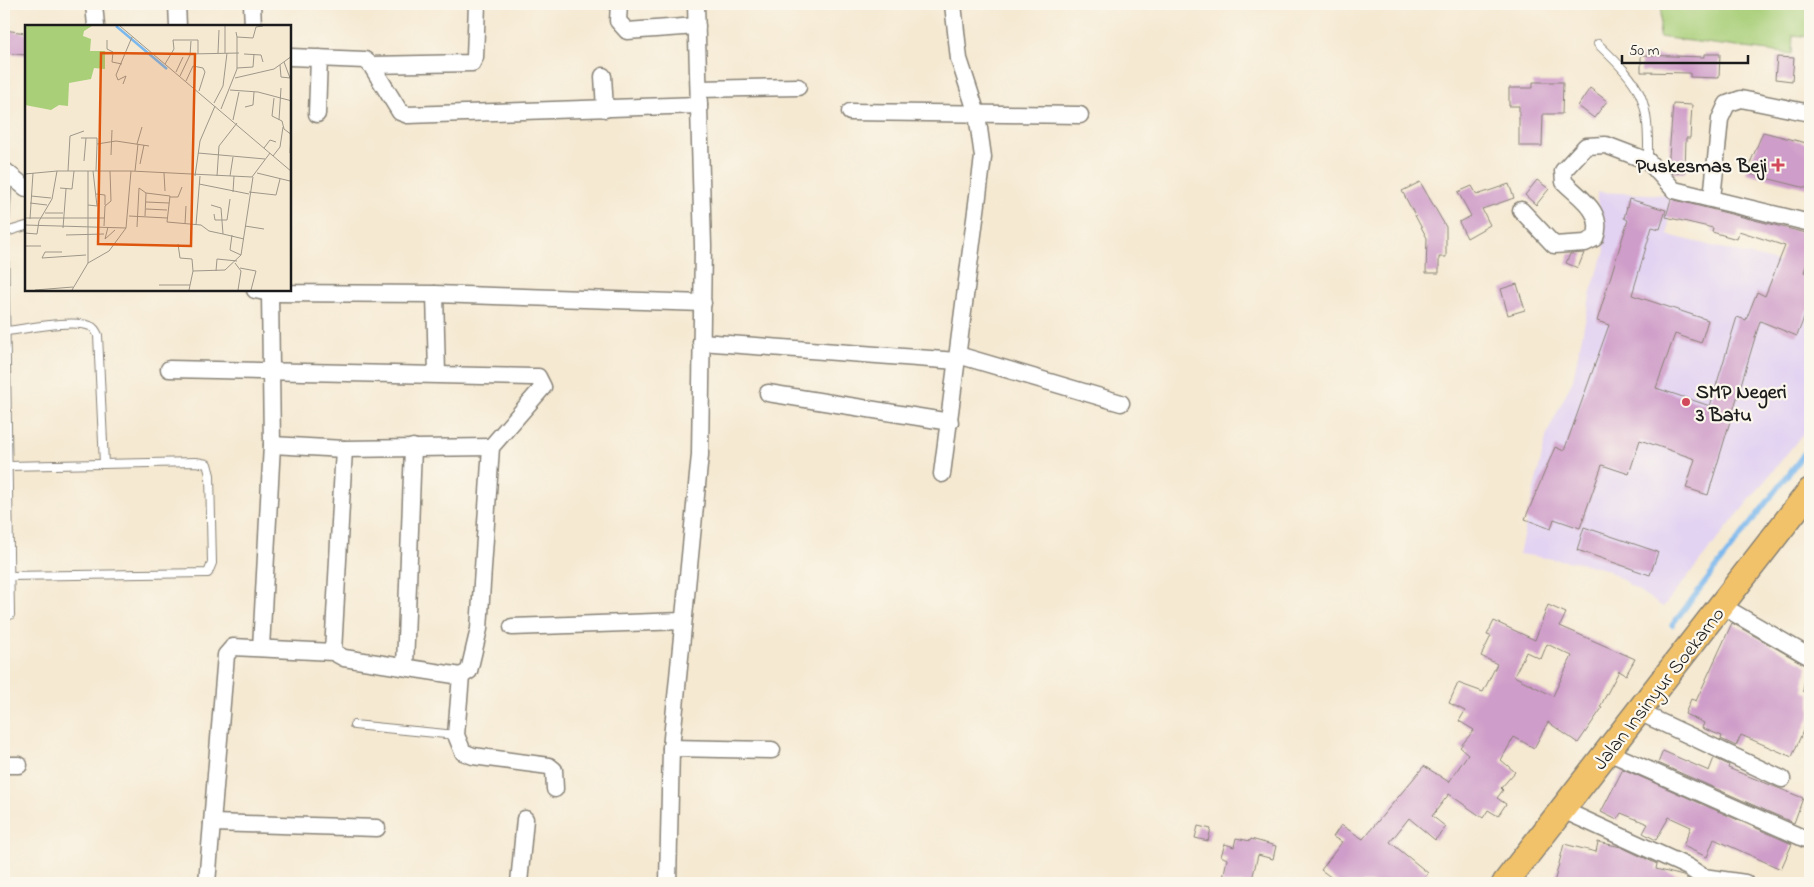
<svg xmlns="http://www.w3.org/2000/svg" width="1814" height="887" font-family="'Indie Flower',sans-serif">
  <rect width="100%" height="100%" fill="#fbf7ec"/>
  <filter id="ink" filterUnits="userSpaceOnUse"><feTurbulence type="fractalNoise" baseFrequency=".02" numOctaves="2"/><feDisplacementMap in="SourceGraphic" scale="10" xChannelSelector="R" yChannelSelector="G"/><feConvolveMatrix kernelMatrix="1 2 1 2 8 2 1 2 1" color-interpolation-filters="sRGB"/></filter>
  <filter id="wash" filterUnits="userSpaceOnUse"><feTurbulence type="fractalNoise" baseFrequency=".0096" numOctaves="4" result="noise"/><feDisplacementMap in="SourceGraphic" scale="20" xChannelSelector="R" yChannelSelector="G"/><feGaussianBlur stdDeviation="1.12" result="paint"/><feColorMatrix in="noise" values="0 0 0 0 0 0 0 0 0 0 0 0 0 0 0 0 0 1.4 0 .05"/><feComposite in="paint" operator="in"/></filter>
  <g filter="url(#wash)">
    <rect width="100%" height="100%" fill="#f5e9d2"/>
    <polygon fill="#e3d3f2" points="1597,192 1670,195 1668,235 1810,270 1810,425 1663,607 1606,569 1581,563 1519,554 1547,434 1573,379 1592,288 1605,251"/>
    <polygon fill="#a9cf79" stroke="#62764a" points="1662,4 1810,4 1810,37 1793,35 1792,54 1659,37"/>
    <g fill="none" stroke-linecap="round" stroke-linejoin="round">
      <polyline stroke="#7bb8ed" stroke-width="5" points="1672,625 1810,446"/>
    </g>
    <g id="blocks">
      <g fill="#cf9dc9" fill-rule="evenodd">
        <polygon points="4,30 26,33 26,55 4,53"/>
        <polygon points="1704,54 1720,54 1719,78 1690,77 1690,73 1641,72 1641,55 1704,57"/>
        <polygon points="1777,57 1794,58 1792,81 1775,79"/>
        <polygon points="1533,82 1563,82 1562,114 1543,114 1542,146 1519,146 1519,106 1509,106 1509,88 1533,88"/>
        <polygon points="1590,88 1607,101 1594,118 1578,106"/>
        <polygon points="1673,104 1692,105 1690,138 1686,138 1685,173 1672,173 1668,169"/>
        <polygon points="1763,132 1810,144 1810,189 1746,173"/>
        <polygon points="1537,180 1549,189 1536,205 1525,195"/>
        <polygon points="1420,182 1446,227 1446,257 1439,257 1439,273 1426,273 1427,238 1402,191"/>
        <polygon points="1509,184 1514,198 1482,209 1490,225 1467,238 1459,222 1471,216 1458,192 1472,186 1477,195"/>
        <polygon points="1629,199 1666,210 1660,229 1652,227 1632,295 1708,320 1701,343 1675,334 1656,388 1710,406 1737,317 1746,320 1757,292 1765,296 1785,246 1739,231 1737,239 1712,232 1713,228 1666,217 1671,199 1810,234 1810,253 1804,272 1810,274 1810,312 1807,310 1797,336 1760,321 1708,495 1686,488 1695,459 1640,440 1629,474 1602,465 1580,528 1554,519 1551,529 1525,519 1555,447 1564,451 1609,325 1597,321 1628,220 1624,218"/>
        <polygon points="1584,253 1578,268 1566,263 1570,254"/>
        <polygon points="1517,284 1525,310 1508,315 1501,289"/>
        <polygon points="1584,527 1658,552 1650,575 1577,550"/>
        <path d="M1548,605l18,8 -6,13 75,33 -9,16 -7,-4 -19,36 2,1 -24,35 -30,-21 -14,26 -20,-11 -13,23 14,12 -14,16 2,2 -6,8 9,6 -8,12 -10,-6 -5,8 -34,-24 -17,22 14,11 -11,13 -26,-22 -19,24 38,31 -8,10h-81l-18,-13 21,-28 -9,-5 8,-12 22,14 61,-73 25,16 19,-28 -8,-7 14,-17 -15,-9 6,-10 -16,-8 9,-20 25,9 14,-28 -16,-8 10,-20 -4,-1 7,-14 41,19zM1547,644l25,12 -19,40 -39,-20 12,-24 15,7z"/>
        <polygon points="1732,623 1807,666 1803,691 1810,694 1810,714 1792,757 1741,735 1736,746 1721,739 1722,736 1702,728 1704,723 1685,714 1691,699 1696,701"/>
        <polygon points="1663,751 1709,771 1714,758 1729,765 1728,768 1803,798 1794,823 1658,763"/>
        <polygon points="1623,769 1792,844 1781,869 1714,839 1707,857 1683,846 1691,827 1669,817 1656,840 1643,833 1648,824 1621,813 1617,820 1601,812"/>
        <polygon points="1198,826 1211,829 1208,841 1195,838"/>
        <polygon points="1236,838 1250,841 1251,839 1276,846 1273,859 1258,855 1251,883 1222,883 1227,859 1221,856 1225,844 1234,847"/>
        <polygon points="1598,842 1621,847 1657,864 1656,869 1683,876 1694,883 1554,883 1564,844 1596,852"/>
      </g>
    </g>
  </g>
  <g filter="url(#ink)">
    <use href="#blocks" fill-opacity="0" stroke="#888277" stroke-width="1"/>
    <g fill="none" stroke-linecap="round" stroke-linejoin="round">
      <g stroke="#888277" stroke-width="10">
        <g id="service">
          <path d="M1598,44c45,43 51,54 50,117"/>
          <polyline points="8,175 4,237 10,615"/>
          <polyline points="6,232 26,226"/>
          <path d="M6,331c20,-2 66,-12 84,-5 4,1 6,5 8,9l6,129"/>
          <polyline points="8,466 196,462 207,464 210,475 212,563 208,573 9,576"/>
          <polyline points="354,725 456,735"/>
        </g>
      </g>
      <g stroke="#888277" stroke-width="19">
        <g id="minor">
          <polyline points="94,4 96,26"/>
          <polyline points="177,4 178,26"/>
          <polyline points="252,4 253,26"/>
          <polyline points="619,4 618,21 627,31 697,26"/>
          <polyline points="290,57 365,60 371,65 400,112 408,115 699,105"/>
          <polyline points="371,65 472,63 475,57 477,4"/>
          <polyline points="603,76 605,109"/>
          <polyline points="699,89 798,87"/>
          <polyline points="850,112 1080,115"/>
          <polyline points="317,114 319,58"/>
          <polyline points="4,170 26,188"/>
          <polyline points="1712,199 1720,119 1727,104 1741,99 1810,113"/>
          <path d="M1521,210l33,35 31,-2 10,-5c10,-26 -15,-40 -31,-56l-1,-11 23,-25 20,-1 42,16 26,29 136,33"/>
          <polyline points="255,290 270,293 435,294 703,303"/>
          <polyline points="435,294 437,374"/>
          <polyline points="701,342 957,361"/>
          <polyline points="958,355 1121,403"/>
          <polyline points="169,369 531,377 538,377 543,387 491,447 479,629 469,671 461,676 344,658 333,652 233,647 226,655 207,883"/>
          <polyline points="768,393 950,422"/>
          <polyline points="272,445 344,449 491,447"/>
          <polyline points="942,474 983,157 977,114 959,59 953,4"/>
          <polyline points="1722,606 1810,657"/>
          <polyline points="512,627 683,621"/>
          <polyline points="261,648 272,445 270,293"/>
          <polyline points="333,652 344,449"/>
          <polyline points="405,667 413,447"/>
          <polyline points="461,676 456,735 463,752 473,756 549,766 554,770 555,789"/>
          <polyline points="1639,712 1782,779"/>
          <polyline points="671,748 772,750"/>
          <polyline points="1608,752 1810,841"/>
          <polyline points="4,765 19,765"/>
          <polyline points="1563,810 1688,867 1703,877 1706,883"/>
          <polyline points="212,823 377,828"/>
          <polyline points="1703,877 1745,883"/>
          <polyline points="519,883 525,819"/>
          <polyline points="668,883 671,748 700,455 703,246 696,4"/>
        </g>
      </g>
      <g stroke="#888277" stroke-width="28">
        <polyline id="primary" points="1505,883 1810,491"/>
      </g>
      <use href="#service" stroke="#fff" stroke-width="8"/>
      <use href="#minor" stroke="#fff" stroke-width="16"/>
      <use href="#primary" stroke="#f2c26a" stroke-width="25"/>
    </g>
  </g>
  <g fill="#d1495b" stroke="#fbf7ec" stroke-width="2">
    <path d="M1775.5 157.5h5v5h5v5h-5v5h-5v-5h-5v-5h5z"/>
    <circle cx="1686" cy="402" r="5"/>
  </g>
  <g text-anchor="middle" stroke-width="4.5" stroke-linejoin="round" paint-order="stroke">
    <g font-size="20" font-weight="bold" fill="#1c1c1c" stroke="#fbf7ec" text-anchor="end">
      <text x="1767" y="172">Puskesmas Beji</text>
      <text x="1696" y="398" text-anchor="start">SMP Negeri<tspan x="1696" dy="23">3 Batu</tspan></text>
    </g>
    <g font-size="20" fill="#1c1c1c" stroke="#fbf7ec">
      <text transform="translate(1658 688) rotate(-52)" y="7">Jalan Insinyur Soekarno</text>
    </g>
  </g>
  <g transform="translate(25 25)">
    <rect width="266" height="266" fill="#f5e9d2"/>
    <path d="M0,1h67l-8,5 -1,5 8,3 -1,12h15v18l-11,-1 -3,11 -22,4 -1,23 -9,-1 -8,5 -26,-5z" fill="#a9cf79"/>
    <path fill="none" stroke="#7bb8ed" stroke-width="2.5" d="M91,1l51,43"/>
    <path fill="none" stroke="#9e9789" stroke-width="1" d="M95,1l172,146M200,1v27M211,7l1,5 16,1 3,-11 7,-1M82,15v9l6,3 -1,10 10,2M193,28l1,-23M165,29l49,-1M219,29l17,1 2,7M140,39l9,-15 -1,-9h25v14M255,40l1,12 9,1 -6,-16M212,43l16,-1 1,-13M151,47l7,-15M155,51l10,-21 1,-14M210,53l39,-9 18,-13M161,56l7,-15 10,2 2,4 -6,19M98,59l3,-8 -8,4 -2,-5 16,-38M205,65l28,2 34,9M249,73l-2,18 10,5 2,8 8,6M189,78l9,-17 4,-33M220,82l8,-2 1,-13M196,84l16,-40v-32M208,95l6,-28M254,95l2,-32M56,113h16v6M112,119l5,-17M239,123l6,-8 6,2M173,128l67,6M265,128l1,-19M86,130l1,-25M248,131l7,-9 3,-20M59,136l2,-23M115,139l4,-19M43,146l2,-35 14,-5M71,146l1,-27 19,-3 33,5M110,146l3,-27M139,148l1,18M232,148l33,8M0,149l32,-3h74l121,6 18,-24M170,151l5,-35 15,-35M192,151l2,-30 18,-23M205,151l3,-19M174,159l50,10M35,163l12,1 2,-18M208,167l1,-16M224,167l27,3 4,-16M71,169l9,1v10M6,171l20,2M145,172h8l4,-10M121,177l23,1M5,178l17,2M63,180l9,1 -4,-35M186,180l10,3 2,26 21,5M121,184l21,1M20,188h18M189,189l1,6h12l3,-21M104,191l38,2M120,191l1,-23M0,193h79M5,194l3,-46M160,199l1,-18M0,200l101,3M171,200l4,-49M79,201l1,-20 6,-5 -1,-30M220,201l19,3M83,202l-3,12 10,-9M112,202l2,-39 7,5 24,3 -3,26 34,3 8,6 14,3M38,203l3,-39M0,208l12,1 2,-13 13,-22 5,-28M41,210l38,-1M207,210l-2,15 11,5M153,219l2,14 12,1 1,12M0,221h16M37,227h-17l-3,6 44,-3M63,238v-92M210,238l6,8 -3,19M215,243l16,3 -5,19M191,246l1,-12 20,2M134,260h31M10,265l38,-3M47,265l16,-27 21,-12 17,-23 5,-57M164,265l4,-19 32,-1 16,-15 12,-78"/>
    <path fill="#de560d" fill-opacity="0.15" stroke="#de560d" stroke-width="2.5" d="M76,28l94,1 -4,192 -93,-2z"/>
    <rect width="266" height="266" fill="none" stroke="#1c1c1c" stroke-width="2.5"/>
  </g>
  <rect width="1814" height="887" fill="none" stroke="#fbf7ec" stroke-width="20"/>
  <path d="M1622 55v8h126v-8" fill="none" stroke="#1c1c1c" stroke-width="2.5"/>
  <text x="1629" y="55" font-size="15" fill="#1c1c1c" stroke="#fbf7ec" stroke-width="4" paint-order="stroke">50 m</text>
</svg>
